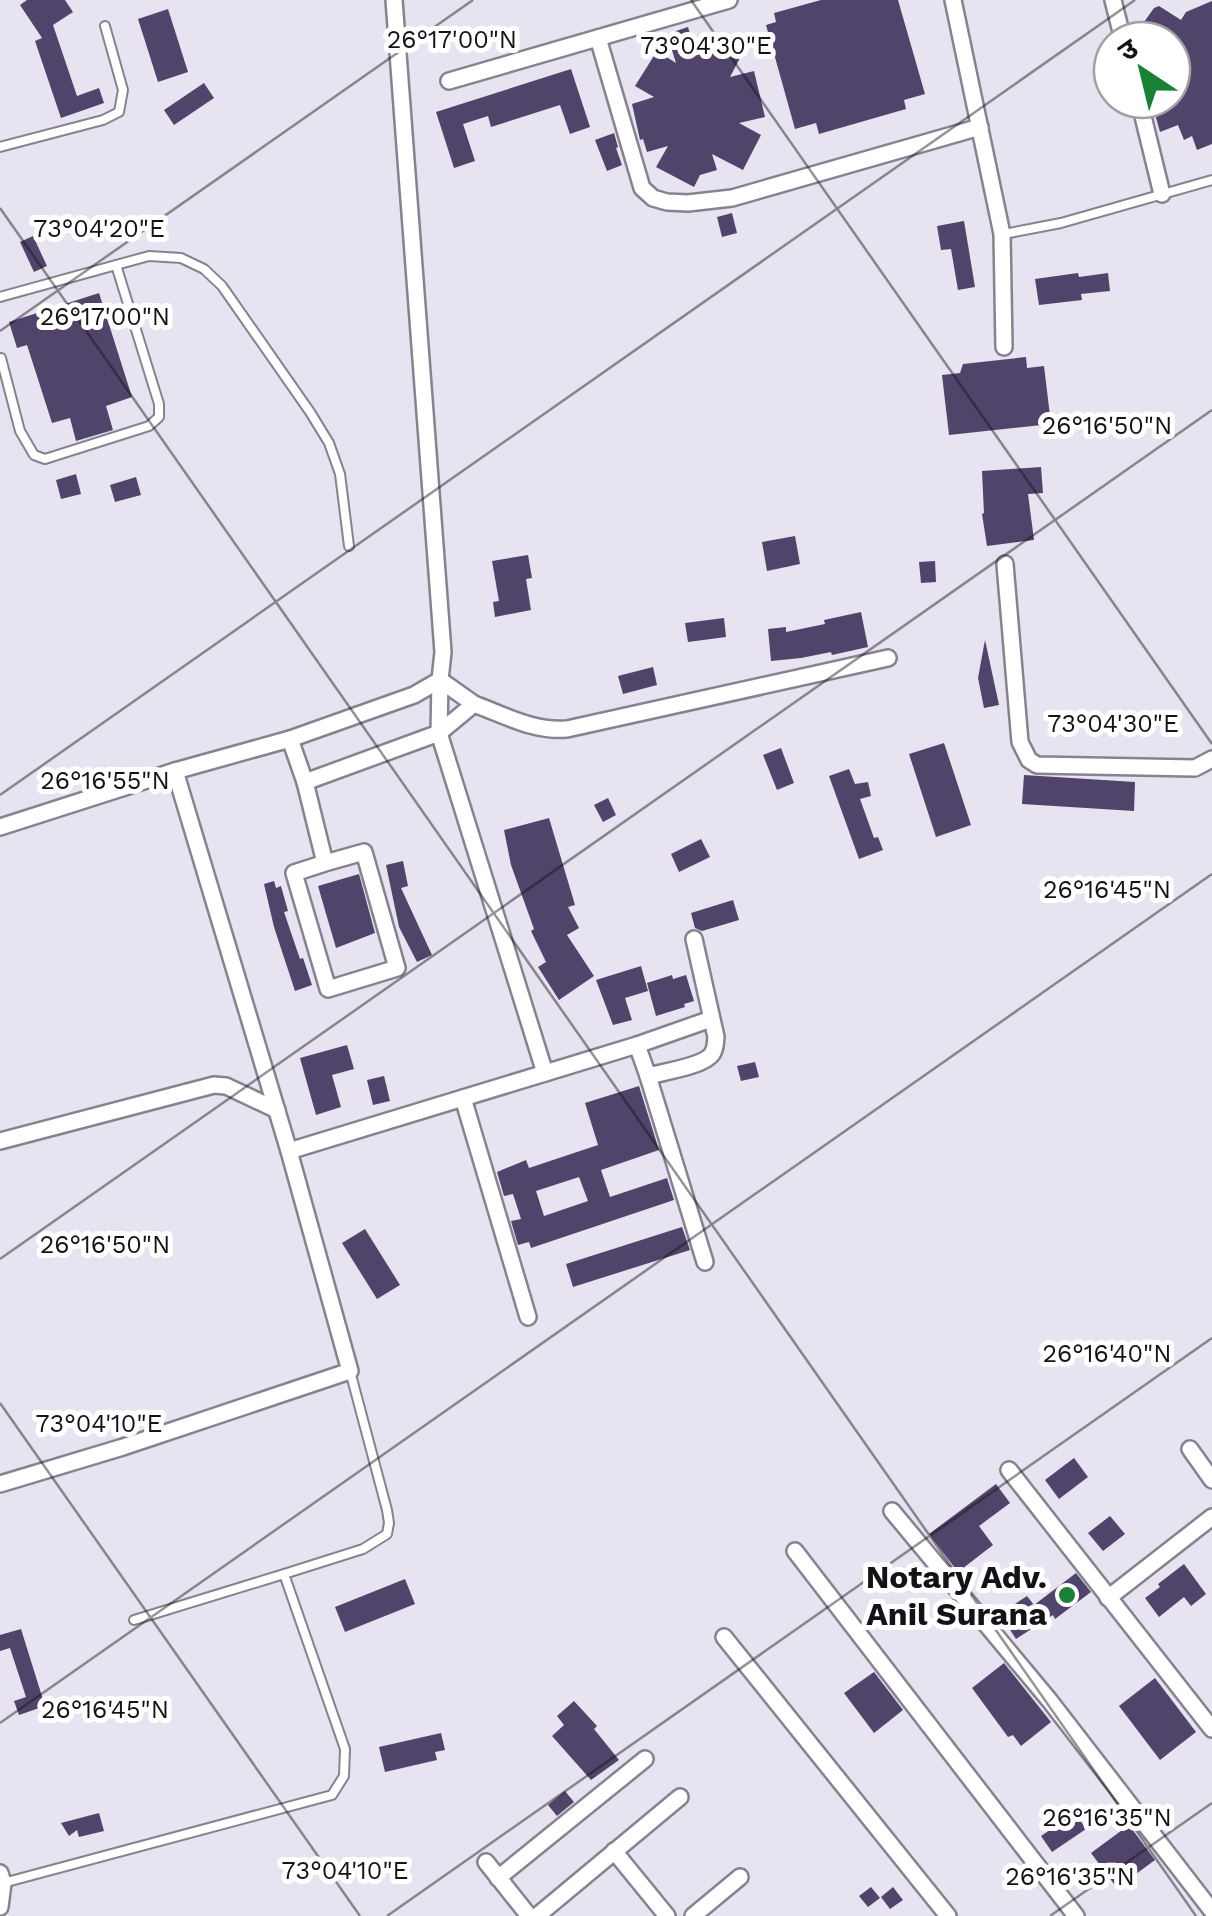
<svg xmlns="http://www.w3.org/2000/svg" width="1212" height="1916" font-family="'Work Sans','Noto Sans Devanagari',sans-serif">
  <rect width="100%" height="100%" fill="#e7e3f1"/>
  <g fill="#50446b" fill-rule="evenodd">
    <polygon points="27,0 65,0 73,12 53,25 77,96 99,88 104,103 61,118 35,41 42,38 20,5"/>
    <polygon points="821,0 898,0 925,94 904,100 906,109 819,134 816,123 795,129 766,25 776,22 774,13"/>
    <polygon points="1212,1 1212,144 1197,150 1192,136 1184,140 1178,125 1160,132 1151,100 1172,100 1172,40 1141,40 1148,30 1144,22 1154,8 1159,6 1181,20 1186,12"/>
    <polygon points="168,9 188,72 158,82 138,19"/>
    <polygon points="688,27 696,56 706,39 740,58 730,77 754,71 765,117 739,123 761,135 743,170 712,154 717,170 700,175 694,187 656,167 668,146 647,152 643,139 640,140 632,104 654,97 635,86 657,51 676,63 667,34"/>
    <polygon points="571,69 590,127 570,134 560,105 491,127 488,116 463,124 475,161 454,168 436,112"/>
    <polygon points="204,83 214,98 174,125 164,110"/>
    <polygon points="614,133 618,147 616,148 622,165 607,171 595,140"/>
    <polygon points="732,213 737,233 722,237 717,217"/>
    <polygon points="964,221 975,287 958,290 951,249 941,250 937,226"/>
    <polygon points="33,236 47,266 34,272 20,242"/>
    <polygon points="1078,273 1079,277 1108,273 1110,291 1081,294 1082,300 1039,305 1035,279"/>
    <polygon points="99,293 132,397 106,406 113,430 76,441 70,418 52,423 27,345 17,348 9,322"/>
    <polygon points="1026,357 1027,368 1044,366 1051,424 949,435 942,375 960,373 963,364"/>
    <polygon points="1041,467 1043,493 1028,494 1034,540 987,546 982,514 984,513 982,471"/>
    <polygon points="76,474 81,494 61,499 56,480"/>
    <polygon points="136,477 141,495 115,502 110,485"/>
    <polygon points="795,536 800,564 767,571 762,542"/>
    <polygon points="528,555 532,578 526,579 531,610 495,617 493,602 499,601 492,561"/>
    <polygon points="935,561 936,582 921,583 919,562"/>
    <polygon points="861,612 868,647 832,655 831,652 801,658 771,661 768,629 786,627 786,632 825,624 824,620"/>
    <polygon points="724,618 726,637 688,642 685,623"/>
    <polygon points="985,640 999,705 984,708 978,678"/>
    <polygon points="653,667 657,685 623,694 618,676"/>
    <polygon points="944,743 971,825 936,837 909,754"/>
    <polygon points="781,748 794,783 777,790 763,755"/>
    <polygon points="849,769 855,784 868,782 871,796 860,799 874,838 878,837 883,850 859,859 829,776"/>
    <polygon points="1024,775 1135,782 1134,811 1022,804"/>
    <polygon points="608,798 616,815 603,822 594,805"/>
    <polygon points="549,818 575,905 568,907 579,928 567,935 594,976 559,1000 538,967 546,962 531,931 534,929 511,865 504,830"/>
    <polygon points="701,839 710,857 679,872 671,854"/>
    <polygon points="403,861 408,886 401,888 432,955 417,962 399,927 386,865"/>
    <polygon points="359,874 375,933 336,948 318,886"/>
    <polygon points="274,881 276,888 281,886 288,911 284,912 300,959 303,958 312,985 295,991 274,927 264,884"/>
    <polygon points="733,900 739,920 702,931 695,928 691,913"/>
    <polygon points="641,966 648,991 625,998 632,1020 613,1025 596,980"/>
    <polygon points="672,975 673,979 686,975 694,1001 684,1004 685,1007 656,1016 647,983"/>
    <polygon points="347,1045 354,1069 332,1075 341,1107 316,1115 300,1058"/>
    <polygon points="755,1062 759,1077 741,1081 737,1066"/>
    <polygon points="384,1076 390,1101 373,1105 367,1080"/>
    <path d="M639,1086l20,64 -58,20 9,27 57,-19 7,22 -143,48 -2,-6 -11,3 -7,-24 10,-2 -8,-25 -9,2 -7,-24 29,-12 3,8 69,-23 -13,-42zM579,1177l9,24 -44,15 -8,-25z"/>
    <polygon points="682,1227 690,1250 573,1287 566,1264"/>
    <polygon points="365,1229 400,1285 377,1299 342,1243"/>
    <polygon points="1074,1458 1088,1477 1059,1499 1045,1480"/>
    <polygon points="996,1484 1010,1503 979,1526 993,1545 958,1572 929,1534"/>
    <polygon points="1110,1516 1125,1534 1103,1551 1088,1533"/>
    <polygon points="1184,1564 1206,1594 1191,1606 1184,1597 1159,1617 1145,1598 1160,1587 1158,1584"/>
    <polygon points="1076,1573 1091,1592 1055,1619 1053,1615 1016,1639 1000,1614 1027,1596 1034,1605"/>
    <polygon points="405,1579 415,1604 345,1632 335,1607"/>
    <polygon points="21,1629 45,1706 19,1715 14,1701 26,1697 10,1648 0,1651 0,1635"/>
    <polygon points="1004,1663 1051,1722 1021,1746 1013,1735 1008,1737 972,1688"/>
    <polygon points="874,1672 903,1710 874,1733 844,1693"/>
    <polygon points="1155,1678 1196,1732 1160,1760 1119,1706"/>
    <polygon points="574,1701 597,1726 594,1729 619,1760 591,1780 552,1736 564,1725 557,1716"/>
    <polygon points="441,1733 445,1750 435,1752 437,1760 385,1772 379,1747"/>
    <polygon points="565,1791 574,1802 557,1816 548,1805"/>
    <polygon points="99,1813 104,1831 79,1837 77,1830 69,1836 61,1823"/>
    <polygon points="1075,1813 1086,1829 1052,1852 1041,1836"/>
    <polygon points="1129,1825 1155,1860 1117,1888 1091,1853"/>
    <polygon points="871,1887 880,1898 868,1907 859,1896"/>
    <polygon points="893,1887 903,1900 890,1909 881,1897"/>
  </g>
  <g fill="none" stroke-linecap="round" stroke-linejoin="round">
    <g stroke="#868390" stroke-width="12">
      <g id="service">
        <polyline points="0,147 103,120 119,112 123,90 105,26"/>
        <polyline points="1004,234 1061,223 1212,180"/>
        <polyline points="0,297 149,256 181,258 204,269 222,286 310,412 329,443 340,474 349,546"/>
        <polyline points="1,358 20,431 34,455 45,459 149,426 159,417 159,404 116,265"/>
        <polyline points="284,1574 363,1549 387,1534 389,1523 387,1510 350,1371"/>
        <polyline points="3,1883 332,1795 344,1776 345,1749 284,1574 134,1620"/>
      </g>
    </g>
    <g stroke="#868390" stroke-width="20">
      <g id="minor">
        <polyline points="953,0 1002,234 1004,347"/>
        <polyline points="1113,0 1123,40"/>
        <polyline points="598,38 642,188 653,198 667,202 688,203 732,198 980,127"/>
        <polyline points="449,81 729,0"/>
        <polyline points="1139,100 1162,194"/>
        <polyline points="1005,564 1020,742 1029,760 1037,765 1195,768 1212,759"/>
        <polyline points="440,680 439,733 545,1073"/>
        <path d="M474,704c30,11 60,28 93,25l321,-71"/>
        <polyline points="290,739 305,782"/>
        <polyline points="0,827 175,771 290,739 414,695 440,680 443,652 394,0"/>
        <polyline points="325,863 364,852 397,968 328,989 294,873 325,863 305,782 439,733 474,704 440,680"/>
        <polyline points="637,1045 648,1076 705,1262"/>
        <path d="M648,1076c15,-4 56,-10 64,-22 4,-6 3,-9 4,-17l-22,-98"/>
        <polyline points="463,1098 528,1317"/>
        <polyline points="0,1141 214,1085 226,1086 277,1110"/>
        <polyline points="289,1151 637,1045 711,1019"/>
        <polyline points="1190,1449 1212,1480"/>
        <polyline points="1009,1470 1212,1729"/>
        <polyline points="0,1484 123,1447 350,1371 289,1151 175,771"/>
        <polyline points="892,1511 1050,1701 1212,1911"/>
        <polyline points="795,1551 1076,1916"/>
        <polyline points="1108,1598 1212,1517"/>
        <polyline points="724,1637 948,1916"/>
        <polyline points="614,1851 667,1916"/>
        <polyline points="486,1862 529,1916"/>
        <polyline points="0,1873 3,1883 0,1907"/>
        <polyline points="498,1878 645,1759"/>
        <polyline points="537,1916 680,1797"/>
        <polyline points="693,1916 740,1877"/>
      </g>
    </g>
    <use href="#service" stroke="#fff" stroke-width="8"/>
    <use href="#minor" stroke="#fff" stroke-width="15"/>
  </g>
  <path fill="none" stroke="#131216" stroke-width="2.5" stroke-opacity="0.45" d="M691,0l521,744M0,208l1196,1708M0,331l473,-331M0,795l1135,-795M0,1259l1212,-849M0,1403l360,513M0,1723l1212,-849M387,1916l825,-578M1050,1916l162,-113"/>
  <circle fill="#198034" stroke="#fff" stroke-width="4" cx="1067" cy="1595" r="10"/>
  <g text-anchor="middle" stroke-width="10" stroke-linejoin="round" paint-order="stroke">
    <g font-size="32" font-weight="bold" fill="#131216" stroke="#fff" text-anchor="end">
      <text x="1047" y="1588">Notary Adv.<tspan x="1047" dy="37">Anil Surana</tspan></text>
    </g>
  </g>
  <g font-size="25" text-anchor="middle" fill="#131216" stroke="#fff" stroke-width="10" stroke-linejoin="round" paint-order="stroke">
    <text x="452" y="48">26°17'00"N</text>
    <text x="706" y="54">73°04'30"E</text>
    <text x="99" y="237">73°04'20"E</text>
    <text x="105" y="325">26°17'00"N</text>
    <text x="1107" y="434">26°16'50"N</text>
    <text x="1113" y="732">73°04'30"E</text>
    <text x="105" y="789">26°16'55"N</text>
    <text x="1107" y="898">26°16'45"N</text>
    <text x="105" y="1253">26°16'50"N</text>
    <text x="1107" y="1362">26°16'40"N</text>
    <text x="99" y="1432">73°04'10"E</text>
    <text x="105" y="1718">26°16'45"N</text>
    <text x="1107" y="1826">26°16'35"N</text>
    <text x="345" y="1879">73°04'10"E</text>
    <text x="1070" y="1885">26°16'35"N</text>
  </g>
  <g transform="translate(1142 70) rotate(325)"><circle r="48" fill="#ffffff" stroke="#a1a0a2" stroke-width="2.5"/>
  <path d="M0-8L18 38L0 25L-18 38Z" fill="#198034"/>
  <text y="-15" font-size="28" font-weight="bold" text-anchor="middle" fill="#131216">उ</text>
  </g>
</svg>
